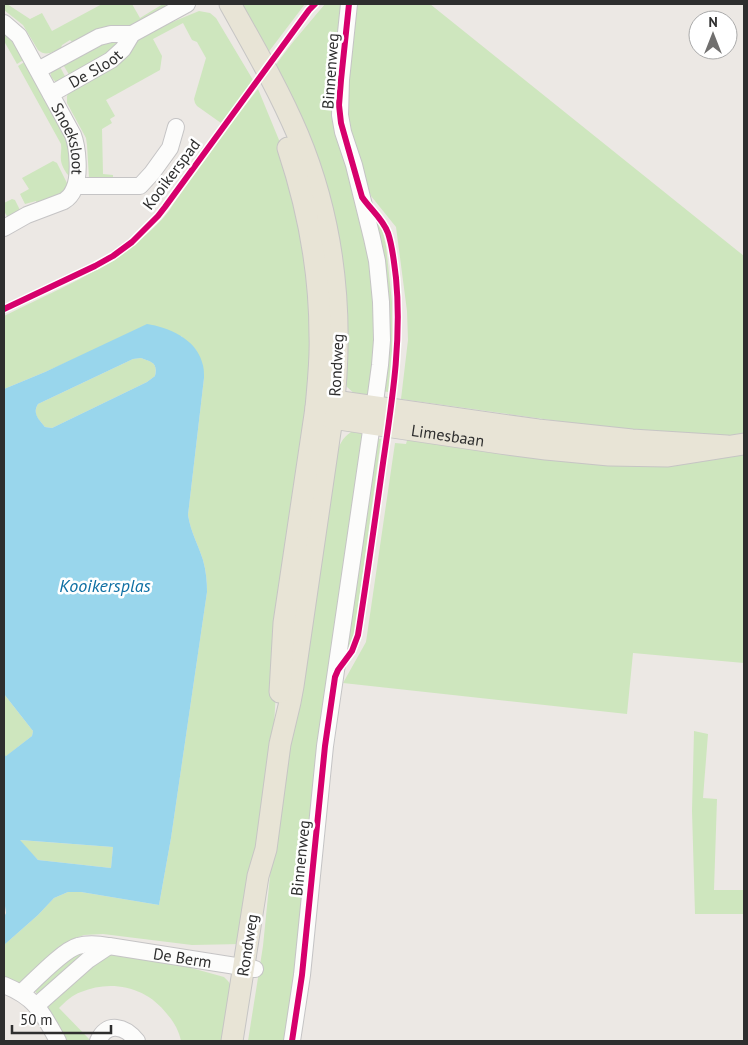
<svg xmlns="http://www.w3.org/2000/svg" width="748" height="1045" font-family="'PT Sans',sans-serif">
  <rect width="100%" height="100%" fill="#ece8e4"/>
  <g fill="#cee6be">
    <path d="M4,4h3l23,15 12,-6 10,18 50,-27h30l8,14 23,-14h5l-20,14 -19,10 -33,2 -24,12 -2,-2 -8,5 -1,3c-8,4 -15,9 -23,2l-15,-25 -19,-15z"/>
    <polygon points="234,4 305,4 264,58"/>
    <polygon points="325,4 342,4 338,36 357,201 374,283 376,334 371,399 356,395 347,387 342,376 342,319 271,71 293,42"/>
    <polygon points="353,4 430,4 744,256 744,436 720,439 650,434 401,399 408,340 407,311 396,227 371,196 358,160 351,134 343,95"/>
    <polygon points="199,11 210,13 216,18 253,80 221,123 197,106 195,103 194,99 206,58 197,42 192,40 183,23 153,39 162,56 160,70 106,100 115,116 110,119 112,123 102,129 103,174 113,175 113,179 89,178 87,145 86,138 67,103 67,96 68,94 134,41 153,30"/>
    <polygon points="4,29 10,34 25,59 17,64 4,41"/>
    <polygon points="119,38 120,46 71,78 61,61"/>
    <path d="M26,61l45,81 1,37c-5,-4 -10,-12 -11,-18 -1,-6 1,-11 0,-17l-43,-78z"/>
    <path d="M58,63l9,17 -11,2c-5,-4 -6,-7 -5,-13z"/>
    <path d="M258,89l21,51 11,33 28,160 -42,359 -3,49 -31,203 -50,1 -89,-11 -19,1 -14,5 -41,40c-9,5 -16,2 -25,-1v-34l34,-30 16,-17 14,-6h13l78,13 12,-67 36,-246c0,-11 -1,-21 -4,-32 -5,-16 -12,-27 -15,-45l16,-137 -8,-28 -15,-14 -98,19 -38,17 -41,17v-73c50,-25 104,-46 145,-84 11,-10 18,-17 25,-29l59,-82z"/>
    <polygon points="53,161 57,163 67,183 68,186 65,192 37,204 36,201 25,204 20,194 29,189 22,178"/>
    <polygon points="12,199 15,200 20,210 8,218 4,211 4,203"/>
    <polygon points="372,215 382,229 386,246 392,302 392,350 388,392 382,391"/>
    <path d="M141,358c11,4 17,5 14,18l-8,6 -95,46 -7,-1c-6,-8 -13,-12 -7,-23l95,-45z"/>
    <path d="M358,428h10l-82,613h-38l15,-95 9,-90 66,-406c3,-11 10,-17 20,-22z"/>
    <polygon points="408,437 744,453 744,663 633,653 627,714 343,683 366,642 395,443 406,444"/>
    <polygon points="375,438 381,439 354,637 350,646 343,658"/>
    <polygon points="4,694 33,731 32,736 5,757 4,755"/>
    <polygon points="694,731 708,734 703,798 717,799 714,890 744,890 744,914 695,914 692,811"/>
    <polygon points="19,840 113,847 111,868 38,860"/>
    <polygon points="92,948 40,994 36,993 35,988 65,957"/>
    <path d="M112,955h9l56,9 47,13 4,4 4,6 -4,54h-47c-2,-10 -7,-19 -14,-27 -20,-27 -56,-35 -86,-22 -9,3 -16,10 -22,16l32,33h-27l-16,-30 1,-9 55,-45z"/>
  </g>
  <path fill="#99d6ec" fill-rule="evenodd" d="M147,324c21,3 49,15 55,38 2,5 2,11 2,16l-16,137c3,18 10,29 15,45 3,11 4,21 4,32l-36,246 -12,67 -78,-13h-13l-14,6 -16,17 -34,30v-28l2,-4 -1,-7 -1,-3v-148l2,1 26,-20 1,-5 -29,-37v-305l41,-17zM141,358c11,4 17,5 14,18l-8,6 -95,46 -7,-1c-6,-8 -13,-13 -7,-23l95,-45zM20,840l93,7 -2,21 -73,-8z"/>
  <g fill="none" stroke-linecap="round" stroke-linejoin="round">
    <g stroke="#c5c4c5" stroke-width="18">
      <g id="minor">
        <path id="s1" d="M4,23l15,13 54,99c5,13 7,41 1,54 -2,5 -5,9 -10,12l-37,14 -23,13"/>
        <polyline points="38,70 99,37 111,34 132,34"/>
        <path id="s2" d="M51,94l60,-34 12,-11 9,-15 55,-30"/>
        <polyline points="76,186 140,186 152,173 170,148 176,127"/>
        <path d="M4,985c32,13 38,27 54,56"/>
        <path id="s3" d="M21,993c13,-12 42,-43 57,-47 10,-3 20,-2 31,0l146,23"/>
        <polyline points="36,1006 88,960 109,946"/>
        <path d="M98,1041c9,-20 27,-15 39,0"/>
        <polyline points="292,1041 302,975 325,746 372,424 380,365 382,340 381,302 377,261 372,238 354,165 343,132 340,115 341,80 349,4"/>
      </g>
    </g>
    <g stroke="#c6c5c4" stroke-width="23">
      <g id="major">
        <path d="M230,4c24,43 49,86 68,131 38,91 46,187 34,283l-39,268 -3,16 -10,42 -14,105 -8,27 -26,165"/>
        <path id="s4" d="M727,446l-95,-6 -94,-10 -204,-29 -18,7 16,10 168,25 46,6 63,6 59,1 76,-12"/>
        <path d="M280,692l4,-69 32,-215c2,-24 5,-48 4,-72 0,-64 -12,-128 -32,-188"/>
      </g>
    </g>
    <use href="#minor" stroke="#fcfcfb" stroke-width="16"/>
    <use href="#major" stroke="#e8e4d6" stroke-width="21"/>
    <g stroke="#fff" stroke-width="9">
      <g id="cycleway">
        <polyline points="4,309 95,266 113,256 132,242 158,216 165,207 309,10 315,4"/>
        <path d="M292,1041l10,-66 23,-229 10,-69 3,-7 14,-19 6,-16c9,-57 17,-115 25,-172 9,-62 19,-123 13,-185 -2,-15 -3,-30 -8,-45 -5,-14 -18,-24 -26,-36l-21,-74 -2,-18 2,-25 8,-76"/>
      </g>
    </g>
    <use href="#cycleway" stroke="#d6006c" stroke-width="6"/>
  </g>
  <g text-anchor="middle" stroke-width="5" stroke-linejoin="round" paint-order="stroke">
    <g font-size="16" fill="#2e2e2e" stroke="#fff">
      <text dy="6" stroke="none"><textPath href="#s2" startOffset="51">De Sloot</textPath></text>
      <text transform="translate(330 71) rotate(-86)" y="6">Binnenweg</text>
      <text dy="6" stroke="none"><textPath href="#s1" startOffset="135">Snoeksloot</textPath></text>
      <text transform="translate(171 174) rotate(-53)" y="6">Kooikerspad</text>
      <text transform="translate(336 365) rotate(-87)" y="6">Rondweg</text>
      <text dy="6" stroke="none"><textPath href="#s4" startOffset="551">Limesbaan</textPath></text>
      <text transform="translate(300 858) rotate(-84)" y="6">Binnenweg</text>
      <text transform="translate(247 945) rotate(-81)" y="6">Rondweg</text>
      <text dy="6" stroke="none"><textPath href="#s3" startOffset="180">De Berm</textPath></text>
    </g>
    <g font-size="18" font-style="italic" fill="#0d6fa3" stroke="#fff">
      <text x="105" y="592">Kooikersplas</text>
    </g>
  </g>
  <rect width="748" height="1045" fill="none" stroke="#2e2e2e" stroke-width="10"/>
  <g transform="translate(713 35)"><circle r="24" fill="#ffffff" stroke="#ababab"/>
  <path d="M0-4L9 19L0 12L-9 19Z" fill="#706f6e"/>
  <text y="-8" font-size="14" font-weight="bold" text-anchor="middle" fill="#2e2e2e">N</text>
  </g>
  <path d="M12 1025v8h99v-8" fill="none" stroke="#2e2e2e" stroke-width="2.5"/>
  <text x="20" y="1025" font-size="15" fill="#2e2e2e" stroke="#ffffff" stroke-width="4" paint-order="stroke">50 m</text>
</svg>
